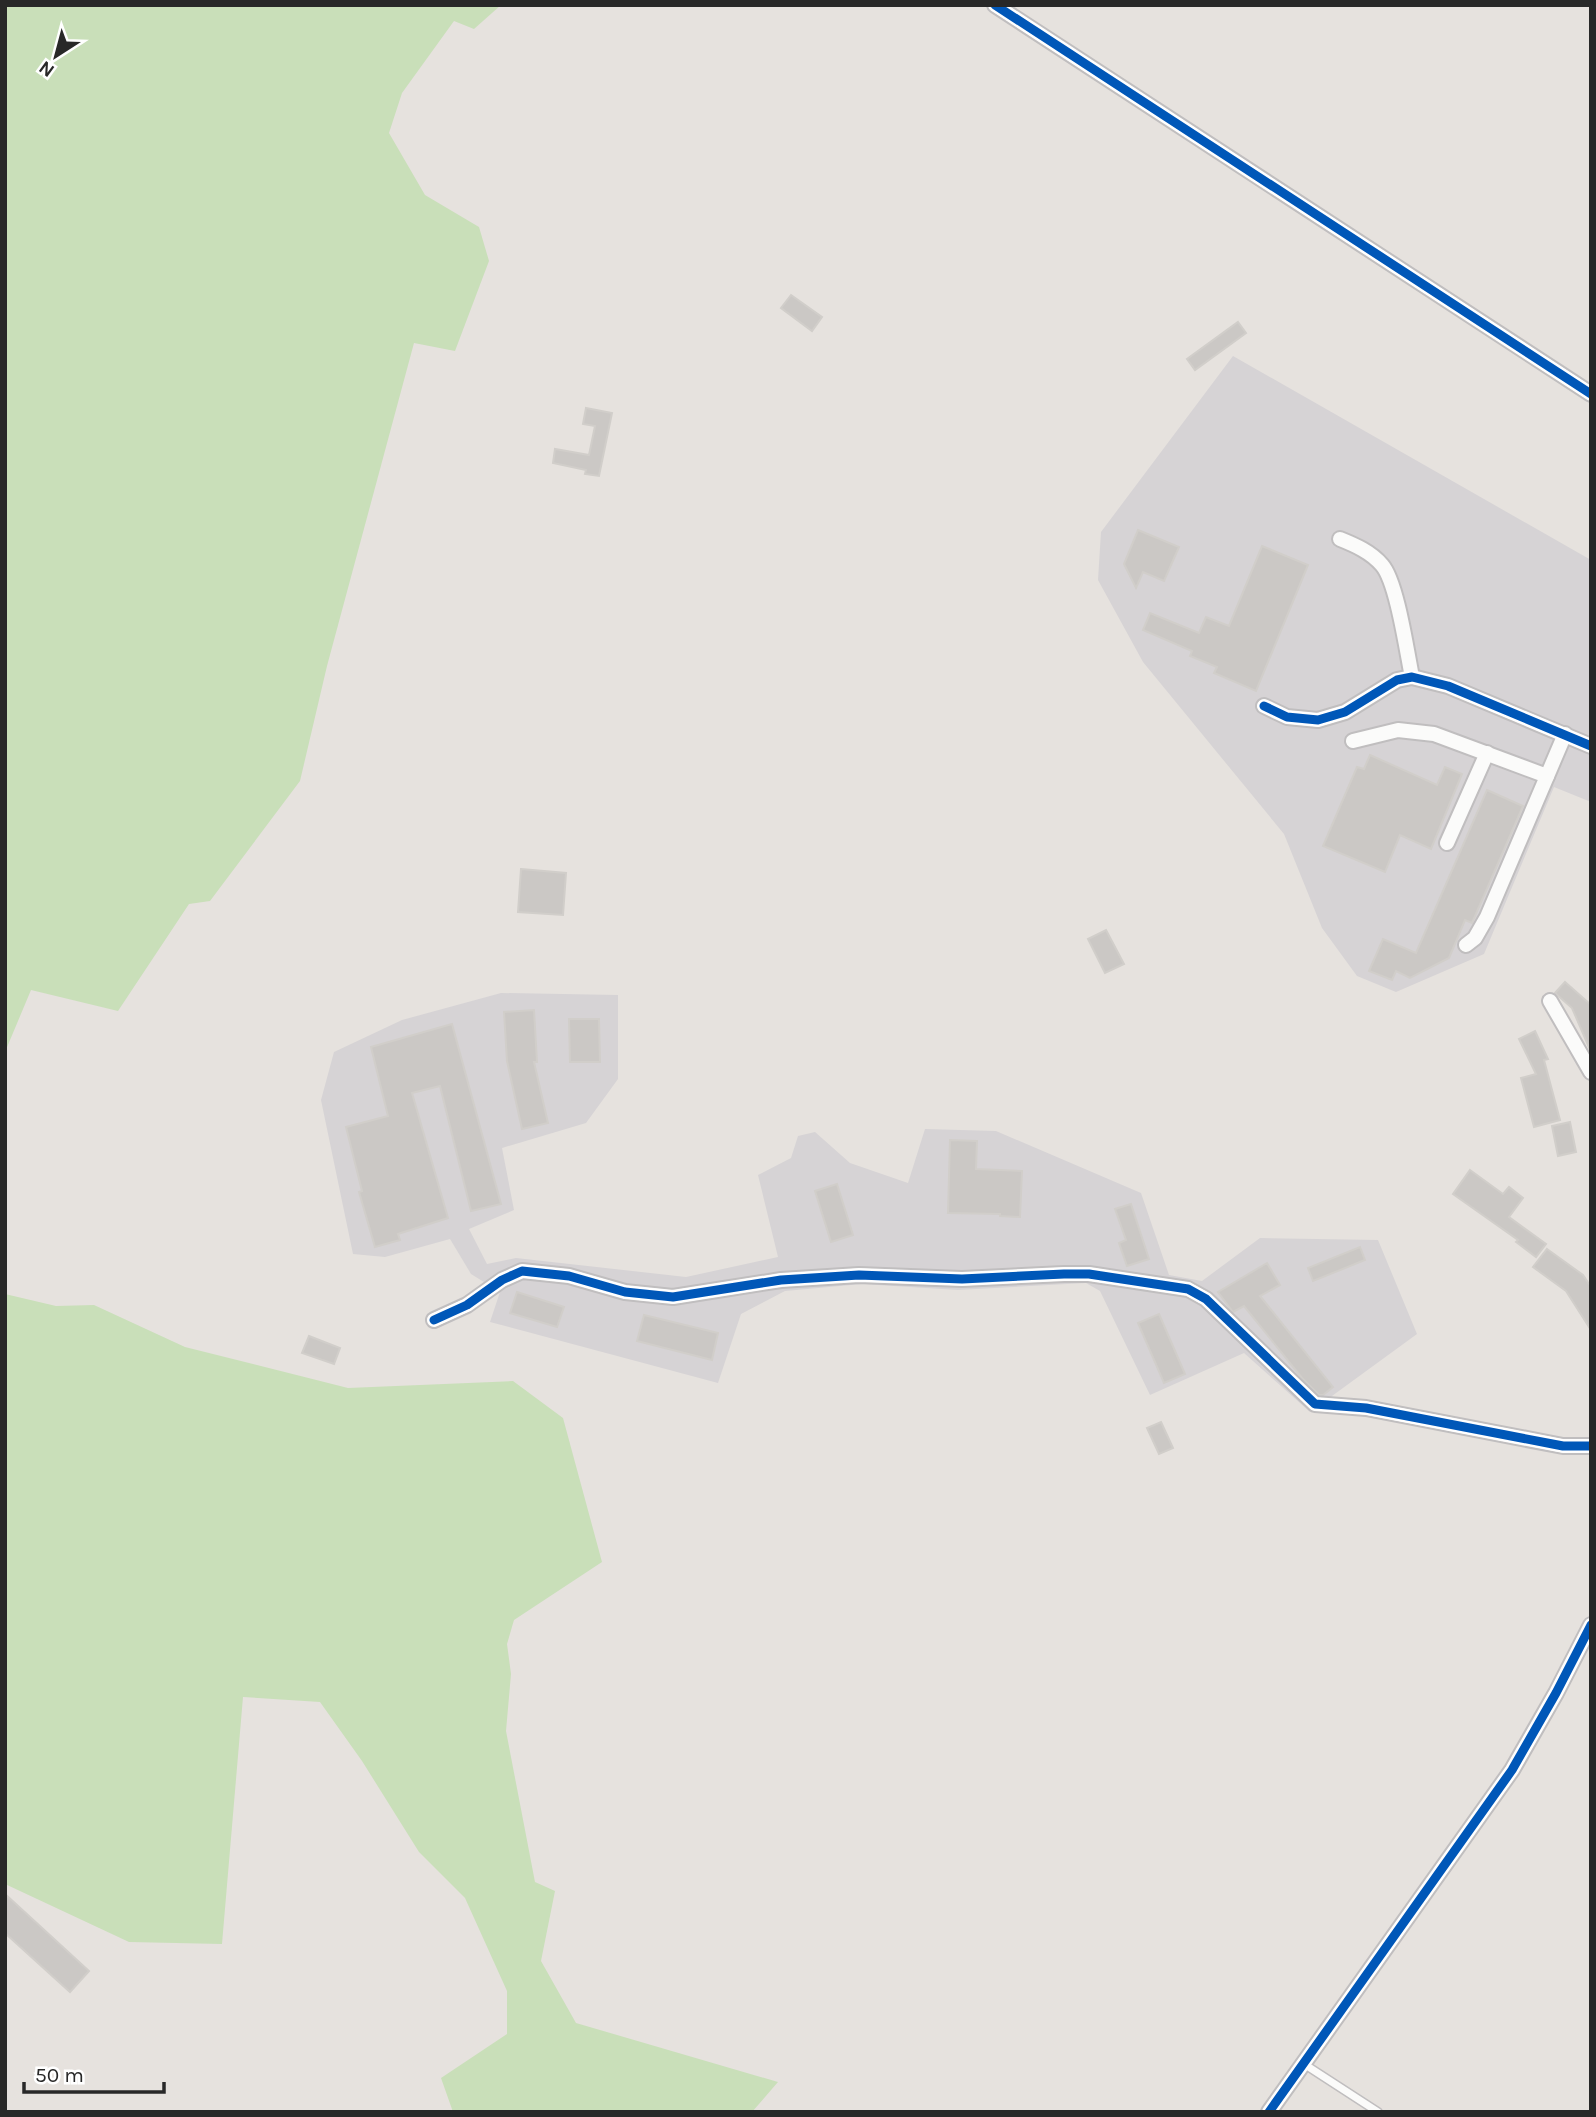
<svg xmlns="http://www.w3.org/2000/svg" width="1596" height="2117" font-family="Karla,sans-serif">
  <rect width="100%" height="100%" fill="#e6e2de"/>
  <g fill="#d6d3d5">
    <polygon points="1233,356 1591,560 1591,802 1554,787 1484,954 1396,992 1357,976 1322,928 1284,834 1143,662 1098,580 1101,532"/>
    <polygon points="501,993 618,995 618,1079 586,1123 502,1148 514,1210 469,1229 487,1264 516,1258 686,1277 778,1257 758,1175 791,1158 798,1136 815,1132 850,1163 908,1183 925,1129 996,1131 1141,1193 1169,1275 1202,1281 1260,1238 1378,1240 1417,1334 1310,1412 1244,1353 1150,1395 1100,1291 1086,1283 958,1290 862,1284 785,1291 741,1314 718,1383 490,1322 500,1292 471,1274 450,1239 385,1257 353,1254 321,1100 334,1052 402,1020"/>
  </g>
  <g fill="#c9dfb9">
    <polygon points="5,5 501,5 474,29 454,21 402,93 389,133 425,195 479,227 489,261 455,351 414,343 327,666 300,781 210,901 189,904 118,1011 31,990 5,1052"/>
    <polygon points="5,1294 56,1306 94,1305 185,1347 348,1388 513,1381 563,1418 602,1562 514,1620 507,1644 511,1674 506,1731 535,1882 555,1891 541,1961 576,2023 778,2082 752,2112 453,2112 441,2078 507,2034 507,1991 465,1898 419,1852 362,1761 320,1702 243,1697 222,1944 129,1942 5,1884"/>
  </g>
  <g fill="#cbc8c5" stroke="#d1ceca" stroke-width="2">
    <polygon points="791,295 822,317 812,331 781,308"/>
    <polygon points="1238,322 1246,333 1195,370 1187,359"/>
    <polygon points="586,408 612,413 599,476 585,474 586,470 553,463 555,449 589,455 595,426 583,424"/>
    <polygon points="1138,530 1179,547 1164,581 1143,572 1136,588 1124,564"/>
    <polygon points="1262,546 1308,565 1256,691 1214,673 1217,667 1190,656 1192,651 1143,630 1150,613 1199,633 1206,617 1229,626"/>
    <polygon points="1370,755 1437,785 1445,767 1462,774 1431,849 1400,835 1385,872 1323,846 1357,767 1364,769"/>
    <polygon points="1487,790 1523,806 1472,923 1465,920 1449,958 1410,978 1396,971 1392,980 1369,971 1383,939 1416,953"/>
    <polygon points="521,869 566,873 563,915 518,912"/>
    <polygon points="1106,930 1124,964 1105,973 1088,939"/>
    <polygon points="1565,982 1591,1005 1591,1052 1572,1008 1555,993"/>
    <polygon points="534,1010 537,1062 534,1062 548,1123 522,1129 507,1061 504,1012"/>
    <polygon points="569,1019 599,1019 600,1062 570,1062"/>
    <polygon points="452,1024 501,1204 471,1211 440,1086 412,1093 448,1218 398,1234 400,1240 375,1247 359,1192 362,1191 346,1127 388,1116 371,1047"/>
    <polygon points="1535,1031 1548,1059 1544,1060 1560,1120 1534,1127 1521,1078 1536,1074 1519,1039"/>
    <polygon points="1570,1122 1576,1152 1558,1156 1552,1126"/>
    <polygon points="950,1140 977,1141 976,1169 1022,1171 1020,1217 1000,1216 1000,1214 948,1213"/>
    <polygon points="1470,1170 1503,1194 1509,1187 1523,1198 1509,1217 1546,1244 1536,1257 1516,1242 1518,1240 1453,1194"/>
    <polygon points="837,1184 853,1235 831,1242 815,1191"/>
    <polygon points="1131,1204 1149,1259 1127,1266 1119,1243 1126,1240 1115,1209"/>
    <polygon points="1360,1247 1365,1260 1313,1281 1308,1268"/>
    <polygon points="1547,1249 1583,1275 1591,1287 1591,1330 1566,1291 1533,1267"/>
    <polygon points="1267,1263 1280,1285 1260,1296 1333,1387 1323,1395 1319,1395 1302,1378 1244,1306 1233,1312 1218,1292"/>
    <polygon points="517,1292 564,1307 557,1327 510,1313"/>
    <polygon points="1159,1314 1185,1374 1164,1383 1138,1323"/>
    <polygon points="644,1315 718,1333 712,1360 637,1341"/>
    <polygon points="309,1336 340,1348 334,1364 302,1353"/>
    <polygon points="1161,1422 1173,1448 1159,1454 1147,1428"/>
    <polygon points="5,1894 89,1971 70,1992 5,1933"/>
  </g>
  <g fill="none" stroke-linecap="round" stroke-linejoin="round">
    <g stroke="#c0bebf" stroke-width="10">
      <polyline id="lane" points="1304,2064 1378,2112"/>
    </g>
    <g stroke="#c0bebf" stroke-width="18">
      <g id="street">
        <polyline points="995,5 1591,394"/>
        <path d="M1340,539c15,6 31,13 42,26 15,17 25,88 30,112"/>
        <polyline points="1264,706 1287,717 1318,720 1345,712 1397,680 1412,677 1448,686 1591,746"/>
        <polyline points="1353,741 1398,730 1434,734 1547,776"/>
        <polyline points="1447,843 1487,753"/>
        <polyline points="1466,945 1475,938 1487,917 1565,734"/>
        <polyline points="1550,1001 1591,1072"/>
        <polyline points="434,1320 467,1305 502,1280 522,1271 569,1276 625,1292 673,1297 781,1280 859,1275 962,1279 1064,1274 1089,1274 1188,1289 1206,1299 1315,1404 1366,1408 1563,1446 1591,1446"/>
        <polyline points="1269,2112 1512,1770 1556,1693 1591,1625"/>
      </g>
    </g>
    <use href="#lane" stroke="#fbfbfa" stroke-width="7"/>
    <use href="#street" stroke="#fbfbfa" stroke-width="14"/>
    <g stroke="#fff" stroke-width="13">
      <g id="cycleway">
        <polyline points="995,5 1591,394"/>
        <polyline points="1264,706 1287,717 1318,720 1345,712 1397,680 1412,677 1448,686 1591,746"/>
        <polyline points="434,1320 467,1305 502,1280 522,1271 569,1276 625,1292 673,1297 781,1280 859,1275 962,1279 1064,1274 1089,1274 1188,1289 1206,1299 1315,1404 1366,1408 1563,1446 1591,1446"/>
        <polyline points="1269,2112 1512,1770 1556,1693 1591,1625"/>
      </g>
    </g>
    <use href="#cycleway" stroke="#0057b8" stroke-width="9"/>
  </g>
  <rect width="1596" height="2117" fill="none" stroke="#282828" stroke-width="14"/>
  <g transform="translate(56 56) rotate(216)" stroke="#ffffff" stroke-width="5" paint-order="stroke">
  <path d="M0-5L12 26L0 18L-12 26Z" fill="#282828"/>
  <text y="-10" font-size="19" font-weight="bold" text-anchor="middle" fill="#282828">N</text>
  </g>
  <path d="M24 2082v10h140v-10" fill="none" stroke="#282828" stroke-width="3.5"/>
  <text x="35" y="2082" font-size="21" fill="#282828" stroke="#ffffff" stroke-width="5" paint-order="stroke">50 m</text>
</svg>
